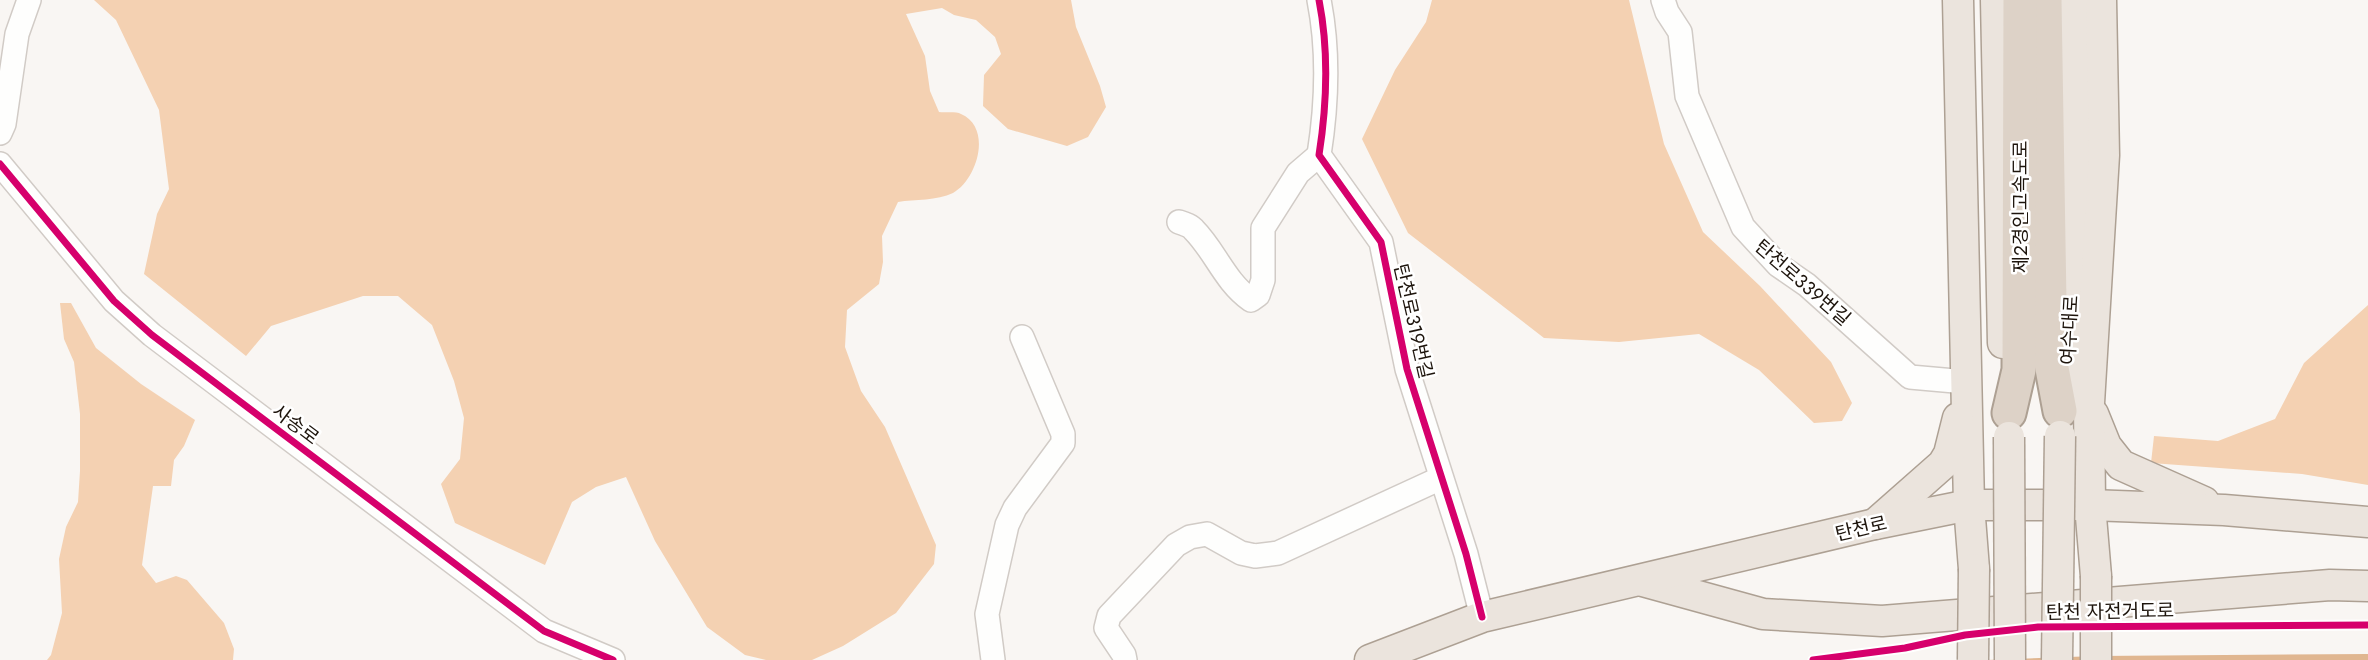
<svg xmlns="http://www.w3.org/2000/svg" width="2368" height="660" font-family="Jost,'Noto Sans KR',sans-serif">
  <rect width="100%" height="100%" fill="#f9f6f3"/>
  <g fill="#f4d1b2">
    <path d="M94,0h977l5,27 24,59 6,21 -18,30 -21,9 -59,-17 -25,-23 1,-31 17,-21 -6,-17 -19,-17 -22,-5 -12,-7 -36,6 19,42 5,35 9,21c6,1 17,-1 22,2 32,14 16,66 -8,79 -16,8 -38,6 -55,9l-16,34 1,26 -4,22 -32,26 -2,37 16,44 24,36 51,118 -2,19 -38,49 -53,33 -31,14h-46l-21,-5 -38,-28 -52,-86 -29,-64 -30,10 -24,15 -27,63 -90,-42 -14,-39 19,-25 4,-41 -10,-37 -22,-56 -34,-29h-35l-92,30 -25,30 -102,-82 13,-60 12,-25 -10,-79 -43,-90z"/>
    <polygon points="1432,0 1629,0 1664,144 1703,232 1760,286 1831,362 1852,403 1842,421 1814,423 1759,370 1699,334 1619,342 1544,338 1408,233 1362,139 1395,70 1426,22"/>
    <polygon points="60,303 71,303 96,348 141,384 195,420 184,446 174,460 171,486 153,486 142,565 156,583 176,576 187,580 224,623 234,649 233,660 47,660 51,655 62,613 59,559 66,527 78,502 80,471 80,414 74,362 64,339"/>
    <polygon points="2368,305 2368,485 2302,474 2151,463 2154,436 2218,441 2275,419 2304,363"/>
  </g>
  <polygon fill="#e0b690" points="2368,654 2368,660 1987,660 2097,656"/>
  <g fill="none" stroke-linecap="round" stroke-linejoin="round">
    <g stroke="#d1cbc6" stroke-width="26">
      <g id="minor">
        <path d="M1319,0c10,51 8,104 0,155l62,87 26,127 59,185 16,63"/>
        <polyline points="1663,0 1667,12 1680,32 1687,96 1743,227 1778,265 1807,285 1910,377 1966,382"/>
        <polyline points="0,133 4,124 17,34 29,0"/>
        <polyline points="0,164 114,301 152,335 544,631 613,660"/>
        <path d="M1179,222c6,2 12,4 15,8 21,21 31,52 57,70l7,-5 5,-15v-52l35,-55 21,-18"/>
        <polyline points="993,660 987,614 1007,525 1015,508 1063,443 1063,434 1022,337"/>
        <polyline points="1125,660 1124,655 1106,628 1109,616 1176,545 1190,537 1207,534 1241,553 1255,556 1278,553 1441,478"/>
      </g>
    </g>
    <g stroke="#ada093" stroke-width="33">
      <g id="major">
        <polyline points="1958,0 1969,505 1974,569"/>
        <polyline points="1996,0 2003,343"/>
        <polyline points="2061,405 2069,366 2075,142 2074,0"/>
        <polyline points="2093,414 2106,446 2121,465 2204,502"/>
        <polyline points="1875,524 1943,464 1949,454 1958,418"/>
        <polyline points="2096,576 2090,505 2089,403 2104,155 2101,0"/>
        <polyline points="1643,581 1763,614 1882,621 2330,585 2368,586"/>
        <polyline points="1370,660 1482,617 1875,524 1969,505 2090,505 2224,510 2368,522"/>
      </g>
    </g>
    <g stroke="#ada093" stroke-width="37">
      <g id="highway">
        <polyline points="2045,0 2051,363 2060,411"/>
        <polyline points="2009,413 2019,370 2020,0"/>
      </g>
    </g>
    <use href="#minor" stroke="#fefefd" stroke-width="23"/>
    <use href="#major" stroke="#ebe4dd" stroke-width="30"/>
    <use href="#highway" stroke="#ddd2c7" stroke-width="33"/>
    <g stroke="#ada093" stroke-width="33" stroke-linecap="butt">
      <g id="major-bridge">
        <polyline points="2009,437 2010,660"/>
        <polyline points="2096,576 2096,660"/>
        <polyline points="1973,660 1974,569"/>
        <polyline points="2057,660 2060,436"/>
      </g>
    </g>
    <use href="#major-bridge" stroke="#ebe4dd" stroke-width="30"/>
    <g stroke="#fff" stroke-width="11">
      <g id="cycleway">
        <path d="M1319,0c10,51 8,104 0,155l62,87 26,127 59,185 16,63"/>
        <polyline points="0,164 114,301 152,335 544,631 613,660"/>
        <polyline points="1813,660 1905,648 1965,635 2038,627 2368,625"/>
      </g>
    </g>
    <use href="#cycleway" stroke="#d6006c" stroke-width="7"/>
  </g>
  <g text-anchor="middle" stroke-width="5" stroke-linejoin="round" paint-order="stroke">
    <g font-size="19" fill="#1d140c" stroke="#fff">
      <text transform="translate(2020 207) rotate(-90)" y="7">제2경인고속도로</text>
      <text transform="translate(1803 282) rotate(41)" y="7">탄천로339번길</text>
      <text transform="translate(1414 321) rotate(77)" y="7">탄천로319번길</text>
      <text transform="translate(2069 330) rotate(-87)" y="7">여수대로</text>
      <text transform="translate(296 424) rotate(37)" y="7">사송로</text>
      <text transform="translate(1861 528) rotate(-13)" y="7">탄천로</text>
      <text transform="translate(2110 611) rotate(-1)" y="7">탄천 자전거도로</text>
    </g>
  </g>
</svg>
